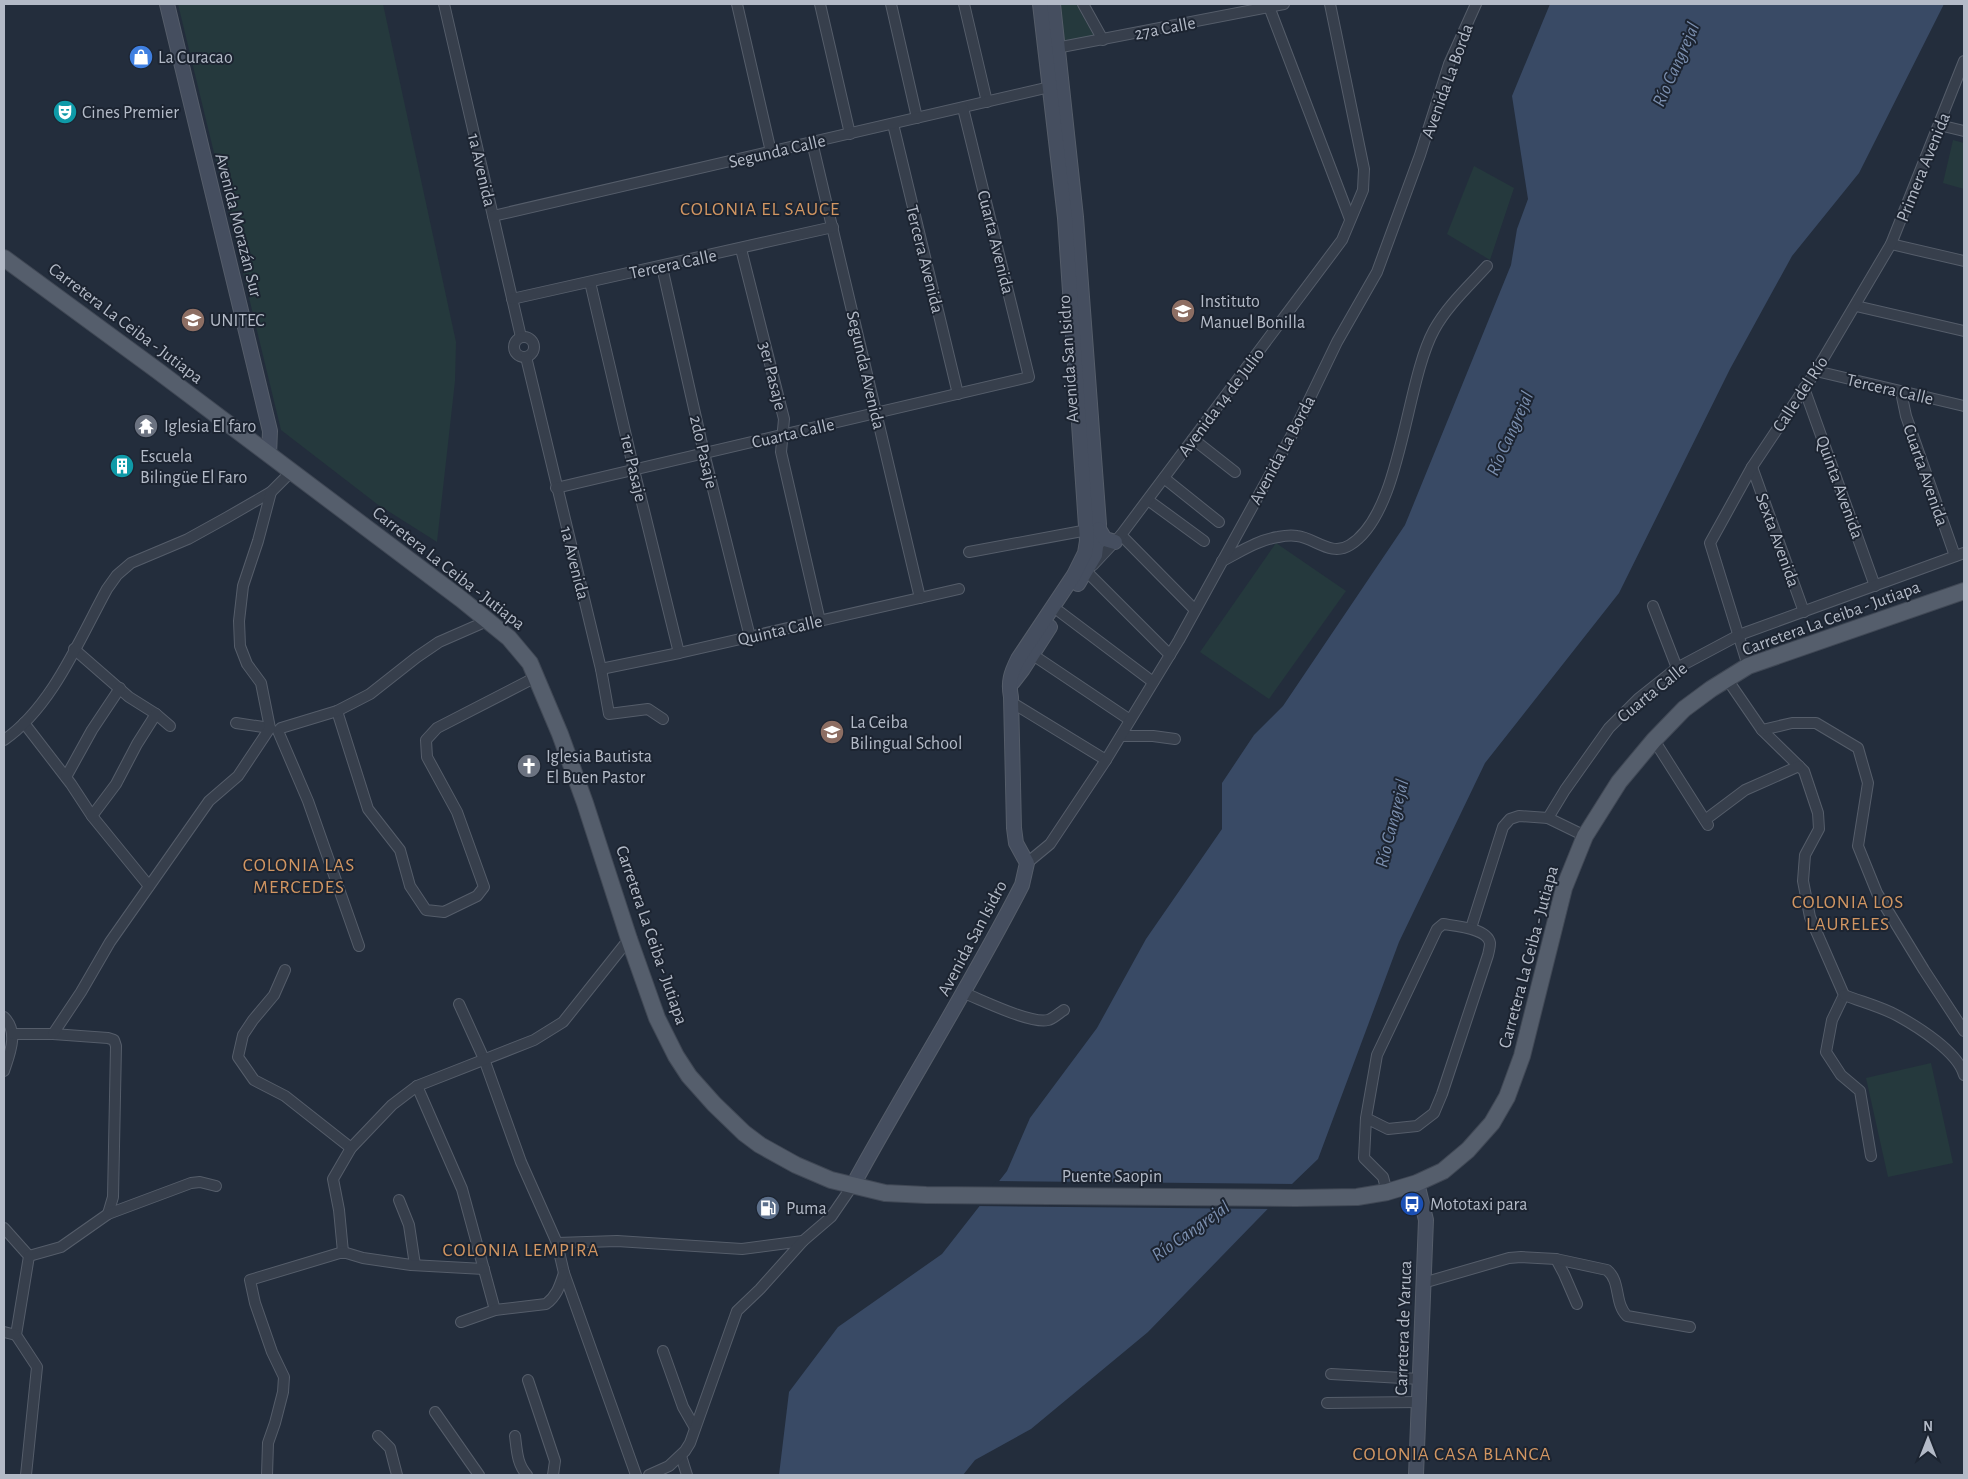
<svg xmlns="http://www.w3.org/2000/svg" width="1968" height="1479" font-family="'Alegreya Sans',sans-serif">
  <rect width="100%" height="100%" fill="#232d3c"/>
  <g fill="#25393d">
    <polygon points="178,4 383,4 456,342 455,381 437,542 377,504 281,430"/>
    <polygon points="1057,4 1076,4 1094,36 1062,42"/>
    <polygon points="1953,140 1964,143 1964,189 1943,183"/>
    <polygon points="1474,166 1514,188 1490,260 1447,234"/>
    <polygon points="1276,543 1346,591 1269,699 1200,652"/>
    <polygon points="1931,1063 1953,1163 1888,1177 1866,1078"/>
  </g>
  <polygon fill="#394a65" points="1550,4 1944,4 1859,173 1792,256 1730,369 1619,593 1485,763 1399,942 1318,1159 1293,1183 1148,1332 1031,1429 975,1460 963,1475 779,1475 789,1392 838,1327 942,1254 1007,1171 1030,1118 1097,1028 1146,939 1222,829 1222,783 1254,735 1283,706 1405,525 1511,265 1517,229 1528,199 1512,96"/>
  <polygon fill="#232d3c" points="996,1181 1295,1184 1271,1209 976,1206"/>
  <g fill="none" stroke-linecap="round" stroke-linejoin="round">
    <g stroke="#555d6a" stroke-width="12">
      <g id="street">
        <polyline points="444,4 521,337"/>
        <polyline points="737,4 771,152"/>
        <polyline points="820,4 850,134"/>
        <polyline points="891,4 917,118"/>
        <polyline points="964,4 987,102"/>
        <polyline points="1083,4 1103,40"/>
        <polyline points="1268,4 1350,219"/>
        <polyline points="1051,49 1284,4"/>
        <polyline points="893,124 958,394"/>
        <polyline points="1939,125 1964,131"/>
        <polyline points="812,142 920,598"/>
        <polyline points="493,216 1054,86"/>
        <polyline points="1891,244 1964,261"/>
        <polyline points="741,249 784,419 781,452 820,621"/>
        <polyline points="662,267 704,453 750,637"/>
        <polyline points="590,282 634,470 679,653"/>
        <polyline points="512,299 833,227"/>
        <polyline points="1856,306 1964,331"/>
        <circle cx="524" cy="347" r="10"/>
        <polyline points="526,357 601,669 609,714 648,709 663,719"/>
        <polyline points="1816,371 1964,406"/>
        <polyline points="1804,388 1875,586"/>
        <polyline points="1901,392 1906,416 1955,556"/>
        <polyline points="1193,439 1235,472"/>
        <polyline points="1752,467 1804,612"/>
        <polyline points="1164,478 1219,522"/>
        <polyline points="556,488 1029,377 963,108"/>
        <polyline points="1148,500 1204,541"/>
        <polyline points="1121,535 1195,610"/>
        <polyline points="969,552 1093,529"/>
        <path d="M1222,561c18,-9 36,-21 56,-24 5,-1 13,-2 19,-1 18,2 34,21 53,9 52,-32 55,-162 84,-215 13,-24 35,-44 53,-64"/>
        <polyline points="1093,565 1121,535 1342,240 1363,190 1364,169 1330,4"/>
        <polyline points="1082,567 1170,655"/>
        <polyline points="1653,606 1677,668"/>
        <polyline points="1060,612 1153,682"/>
        <polyline points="74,649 129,697 156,714 170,726"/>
        <polyline points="1033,655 1130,720"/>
        <polyline points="1748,666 1710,543 1752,467 1816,371 1891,244 1964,61"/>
        <polyline points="601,669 679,653 959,589"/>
        <polyline points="1727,679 1762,730 1804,771 1818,813 1819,829 1805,855 1803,881 1810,917 1844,995 1832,1020 1826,1052 1841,1075 1860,1091 1871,1156"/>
        <polyline points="1011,702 1106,760"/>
        <polyline points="337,711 368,809 400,850 410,886 426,910 444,912 477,896 484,887 457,812 427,757 426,740 437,728 536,677"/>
        <polyline points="24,723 71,784 92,816 149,886"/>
        <polyline points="236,723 270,728"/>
        <polyline points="1762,730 1792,723 1816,723 1858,748 1868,783 1858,846 1877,893 1924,970 1964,1031"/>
        <polyline points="1121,736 1153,736 1175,739"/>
        <path d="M4,740c48,-33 75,-100 103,-151l10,-14 14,-12 57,-24 38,-21 45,-26 20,-20"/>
        <polyline points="1654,740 1708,825"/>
        <polyline points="66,777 92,730 120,688"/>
        <polyline points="92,816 116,784 137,744 156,714"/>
        <polyline points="1548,818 1565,790 1609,728 1638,699 1677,668 1739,635 1964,553"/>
        <polyline points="1705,820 1745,790 1799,766"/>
        <polyline points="1027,863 1050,844 1106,760 1179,640 1294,431 1337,342 1377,272 1420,155 1449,64 1476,4"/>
        <polyline points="1471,928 1503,827 1510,819 1519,816 1548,818 1585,836"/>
        <polyline points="359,946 308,801 278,731 281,728 337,711 370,694 417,657 439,642 487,621"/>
        <polyline points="285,970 274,995 253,1020 243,1035 238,1057 254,1080 285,1096 351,1148"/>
        <path d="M964,993c18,7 66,31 84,27 5,-1 11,-7 16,-10"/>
        <path d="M1844,995c18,7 38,12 54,21 20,11 60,36 66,59"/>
        <polyline points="459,1004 484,1059 521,1162 557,1243 564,1273 636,1475"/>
        <path d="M4,1017c15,15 6,36 0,54"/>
        <polyline points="13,1034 53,1034 108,1038 114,1040 116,1046 113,1197 108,1214"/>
        <polyline points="53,1034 81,992 110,942 209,801 238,776 270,728 261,683 247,664 240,646 239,621 243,586 258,541 271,492"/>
        <polyline points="417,1086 462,1189 495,1310"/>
        <path d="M1366,1118l22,11 29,-3 17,-13 8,-19 46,-139c1,-4 2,-9 2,-12 -3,-15 -35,-17 -47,-19l-6,5 -60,126 -11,63 -2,40 19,19 4,15"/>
        <polyline points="399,1200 409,1225 415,1265"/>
        <polyline points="4,1228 29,1256 16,1335 37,1367 26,1475"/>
        <polyline points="557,1243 617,1241 742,1249 803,1241"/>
        <polyline points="343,1252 339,1210 333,1179 351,1148 392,1105 417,1086 534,1040 563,1022 629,939"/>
        <polyline points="29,1256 61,1247 108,1214 191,1183 200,1182 216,1186"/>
        <polyline points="1556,1259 1564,1274 1577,1304"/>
        <path d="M1423,1283l86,-25 12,-1 35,2 51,11c14,11 7,33 20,46l63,11"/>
        <path d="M461,1322l34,-12 51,-6c11,-8 14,-19 18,-31"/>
        <polyline points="4,1332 16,1335"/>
        <polyline points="663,1351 683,1407 695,1428"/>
        <polyline points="1331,1374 1420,1379"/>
        <polyline points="528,1380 555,1461 553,1475"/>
        <polyline points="1327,1403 1419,1402"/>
        <polyline points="435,1412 479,1475"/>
        <polyline points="378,1436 390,1448 397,1475"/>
        <path d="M515,1436c2,15 2,28 12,39"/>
        <polyline points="681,1456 687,1475"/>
        <polyline points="267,1475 268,1443 275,1423 283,1392 284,1377 272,1352 255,1303 250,1280 343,1252 363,1258 411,1265 484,1269"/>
        <polyline points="649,1475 669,1466 685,1451 690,1443 737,1311 760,1289 803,1241 831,1217 853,1185"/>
      </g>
    </g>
    <g stroke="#555d6a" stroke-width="16">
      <g id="secondary">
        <polyline points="167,4 270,431 269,455"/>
        <polyline points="1053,4 1076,217 1099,524 1095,555 1078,584"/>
        <polyline points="1099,529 1105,539 1115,542"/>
        <polyline points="1013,682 1023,669 1050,627"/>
        <path d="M853,1185c55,-101 117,-198 169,-300l5,-22 -11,-20 -2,-15 -3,-131c-3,-15 0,-24 7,-38l56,-84 11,-22 2,-12 -22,-323 -25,-214"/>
        <polyline points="1416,1475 1426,1220 1417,1183"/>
      </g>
    </g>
    <g stroke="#404855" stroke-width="18">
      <polyline id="primary" points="4,258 158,371 461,599 509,638 530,663 560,734 585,803 629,939 657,1018 676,1056 689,1076 714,1104 744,1133 760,1145 796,1165 831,1180 885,1193 926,1195 1296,1198 1357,1197 1387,1192 1417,1183 1443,1171 1468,1150 1492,1123 1507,1097 1522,1056 1564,888 1585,836 1619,782 1654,740 1684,709 1711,689 1748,666 1964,591"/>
    </g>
    <use href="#street" stroke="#373f4c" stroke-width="10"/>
    <use href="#secondary" stroke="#454e5f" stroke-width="14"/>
    <use href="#primary" stroke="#555e6c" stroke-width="16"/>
  </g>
  <defs>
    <g id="shop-disc" transform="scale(1.25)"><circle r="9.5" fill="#3f7fe0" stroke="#1c2431"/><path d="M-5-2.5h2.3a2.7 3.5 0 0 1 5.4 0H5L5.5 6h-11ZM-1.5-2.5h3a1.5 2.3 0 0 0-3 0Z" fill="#fff"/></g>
    <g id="theatre-disc" transform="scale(1.25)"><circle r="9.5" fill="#0f9aa8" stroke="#1c2431"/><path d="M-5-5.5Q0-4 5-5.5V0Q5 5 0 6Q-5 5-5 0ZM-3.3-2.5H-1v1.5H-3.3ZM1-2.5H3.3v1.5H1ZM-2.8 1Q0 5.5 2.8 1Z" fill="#fff"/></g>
    <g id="school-disc" transform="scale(1.25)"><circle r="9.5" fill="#8d6e63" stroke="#1c2431"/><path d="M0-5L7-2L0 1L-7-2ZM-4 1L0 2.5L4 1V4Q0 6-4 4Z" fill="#fff"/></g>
    <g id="university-disc" transform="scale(1.25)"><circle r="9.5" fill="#8d6e63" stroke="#1c2431"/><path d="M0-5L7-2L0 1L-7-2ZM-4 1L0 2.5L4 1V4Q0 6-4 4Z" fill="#fff"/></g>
    <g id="temple-disc" transform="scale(1.25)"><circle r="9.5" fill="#6b7280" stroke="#1c2431"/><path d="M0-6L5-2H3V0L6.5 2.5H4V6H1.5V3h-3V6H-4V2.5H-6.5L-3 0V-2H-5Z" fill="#fff"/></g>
    <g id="building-disc" transform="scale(1.25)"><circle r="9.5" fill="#0f9aa8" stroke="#1c2431"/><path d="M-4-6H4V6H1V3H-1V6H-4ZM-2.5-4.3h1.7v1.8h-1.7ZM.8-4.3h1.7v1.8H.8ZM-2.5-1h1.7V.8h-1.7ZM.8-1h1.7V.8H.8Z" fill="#fff"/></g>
    <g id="church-disc" transform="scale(1.25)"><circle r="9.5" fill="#6b7280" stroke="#1c2431"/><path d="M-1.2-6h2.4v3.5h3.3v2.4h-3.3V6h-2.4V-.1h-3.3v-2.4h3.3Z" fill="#fff"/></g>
    <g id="bus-disc" transform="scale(1.25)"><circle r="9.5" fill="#1a4fb4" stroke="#1c2431"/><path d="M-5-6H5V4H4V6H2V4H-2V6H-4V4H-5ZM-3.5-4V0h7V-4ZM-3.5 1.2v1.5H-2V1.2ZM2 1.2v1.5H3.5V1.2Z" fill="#fff"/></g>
    <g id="fuel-disc" transform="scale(1.25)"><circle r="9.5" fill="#5c6f8a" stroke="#1c2431"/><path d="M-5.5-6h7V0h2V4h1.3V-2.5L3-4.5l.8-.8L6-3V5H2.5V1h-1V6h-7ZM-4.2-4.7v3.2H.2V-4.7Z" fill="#fff"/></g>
  </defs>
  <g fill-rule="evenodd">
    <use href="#shop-disc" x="141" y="57"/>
    <use href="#theatre-disc" x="65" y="112"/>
    <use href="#school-disc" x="1183" y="311"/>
    <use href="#university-disc" x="193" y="320"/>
    <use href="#temple-disc" x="146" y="426"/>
    <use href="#building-disc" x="122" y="466"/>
    <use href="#school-disc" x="832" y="732"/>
    <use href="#church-disc" x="529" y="766"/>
    <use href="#bus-disc" x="1412" y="1204"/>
    <use href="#fuel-disc" x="768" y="1208"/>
  </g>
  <g text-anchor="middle" stroke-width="4" stroke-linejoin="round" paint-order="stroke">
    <g font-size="18" fill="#b3bac7" stroke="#1c2431">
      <text transform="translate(1165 28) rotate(-11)" y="6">27a Calle</text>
      <text transform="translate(1447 81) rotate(-70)" y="6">Avenida La Borda</text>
      <text transform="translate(777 151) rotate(-13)" y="6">Segunda Calle</text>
      <text transform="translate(1923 167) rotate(-68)" y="6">Primera Avenida</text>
      <text transform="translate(482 170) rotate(77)" y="6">1a Avenida</text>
      <text transform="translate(239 225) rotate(76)" y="6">Avenida Morazán Sur</text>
      <text transform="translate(996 242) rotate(76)" y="6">Cuarta Avenida</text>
      <text transform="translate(925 259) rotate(76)" y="6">Tercera Avenida</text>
      <text transform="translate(673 264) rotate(-12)" y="6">Tercera Calle</text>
      <text transform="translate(126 323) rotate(37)" y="6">Carretera La Ceiba - Jutiapa</text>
      <text transform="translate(1068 359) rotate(-94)" y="6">Avenida San Isidro</text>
      <text transform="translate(866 370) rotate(77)" y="6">Segunda Avenida</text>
      <text transform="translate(773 376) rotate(76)" y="6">3er Pasaje</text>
      <text transform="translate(1890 389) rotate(13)" y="6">Tercera Calle</text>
      <text transform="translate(1800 394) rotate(-57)" y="6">Calle del Río</text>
      <text transform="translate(1221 402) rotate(-53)" y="6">Avenida 14 de Julio</text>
      <text transform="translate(793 433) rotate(-13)" y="6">Cuarta Calle</text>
      <text transform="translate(1282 450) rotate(-62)" y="6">Avenida La Borda</text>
      <text transform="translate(704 452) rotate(77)" y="6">2do Pasaje</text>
      <text transform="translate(634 468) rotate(77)" y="6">1er Pasaje</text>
      <text transform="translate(1926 475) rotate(71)" y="6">Cuarta Avenida</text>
      <text transform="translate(1840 487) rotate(70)" y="6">Quinta Avenida</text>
      <text transform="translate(1778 540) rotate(70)" y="6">Sexta Avenida</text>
      <text transform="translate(575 563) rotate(76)" y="6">1a Avenida</text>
      <text transform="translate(449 568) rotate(38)" y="6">Carretera La Ceiba - Jutiapa</text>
      <text transform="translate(1831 618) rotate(-20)" y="6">Carretera La Ceiba - Jutiapa</text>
      <text transform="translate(780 630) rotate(-13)" y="6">Quinta Calle</text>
      <text transform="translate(1652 692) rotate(-39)" y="6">Cuarta Calle</text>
      <text transform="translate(652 935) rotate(71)" y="6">Carretera La Ceiba - Jutiapa</text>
      <text transform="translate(972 938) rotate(-62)" y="6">Avenida San Isidro</text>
      <text transform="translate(1528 957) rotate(-75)" y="6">Carretera La Ceiba - Jutiapa</text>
      <text x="1112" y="1182">Puente Saopin</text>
      <text transform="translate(1403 1328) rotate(-88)" y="6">Carretera de Yaruca</text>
    </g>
    <g font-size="18" fill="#b3bac7" stroke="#1c2431" text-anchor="start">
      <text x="158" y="63">La Curacao</text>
      <text x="82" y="118">Cines Premier</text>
      <text x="1200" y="307">Instituto<tspan x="1200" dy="21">Manuel Bonilla</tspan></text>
      <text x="210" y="326">UNITEC</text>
      <text x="164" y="432">Iglesia El faro</text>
      <text x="140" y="462">Escuela<tspan x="140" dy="21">Bilingüe El Faro</tspan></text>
      <text x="850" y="728">La Ceiba<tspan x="850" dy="21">Bilingual School</tspan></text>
      <text x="546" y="762">Iglesia Bautista<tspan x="546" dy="21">El Buen Pastor</tspan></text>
      <text x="1430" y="1210">Mototaxi para</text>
      <text x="786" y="1214">Puma</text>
    </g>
    <g font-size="19" font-style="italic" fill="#7b8faf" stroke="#1c2431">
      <text transform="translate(1675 64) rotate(-66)" y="7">Río Cangrejal</text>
      <text transform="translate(1509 433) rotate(-66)" y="7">Río Cangrejal</text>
      <text transform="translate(1391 823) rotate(-76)" y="7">Río Cangrejal</text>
      <text transform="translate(1190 1230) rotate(-35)" y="7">Río Cangrejal</text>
    </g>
    <g font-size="19" letter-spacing="1" fill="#d29662" stroke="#1c2431">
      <text x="760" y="215">COLONIA EL SAUCE</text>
      <text x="299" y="871">COLONIA LAS<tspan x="299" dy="22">MERCEDES</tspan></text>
      <text x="1848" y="908">COLONIA LOS<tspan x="1848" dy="22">LAURELES</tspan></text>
      <text x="521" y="1256">COLONIA LEMPIRA</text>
      <text x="1452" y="1460">COLONIA CASA BLANCA</text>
    </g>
  </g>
  <rect width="1968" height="1479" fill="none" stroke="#b3bac7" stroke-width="10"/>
  <g transform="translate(1928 1439)" stroke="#1c2431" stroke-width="4" paint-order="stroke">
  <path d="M0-4L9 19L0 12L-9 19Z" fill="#b3bac7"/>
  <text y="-8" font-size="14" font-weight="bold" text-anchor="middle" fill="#b3bac7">N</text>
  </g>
</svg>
